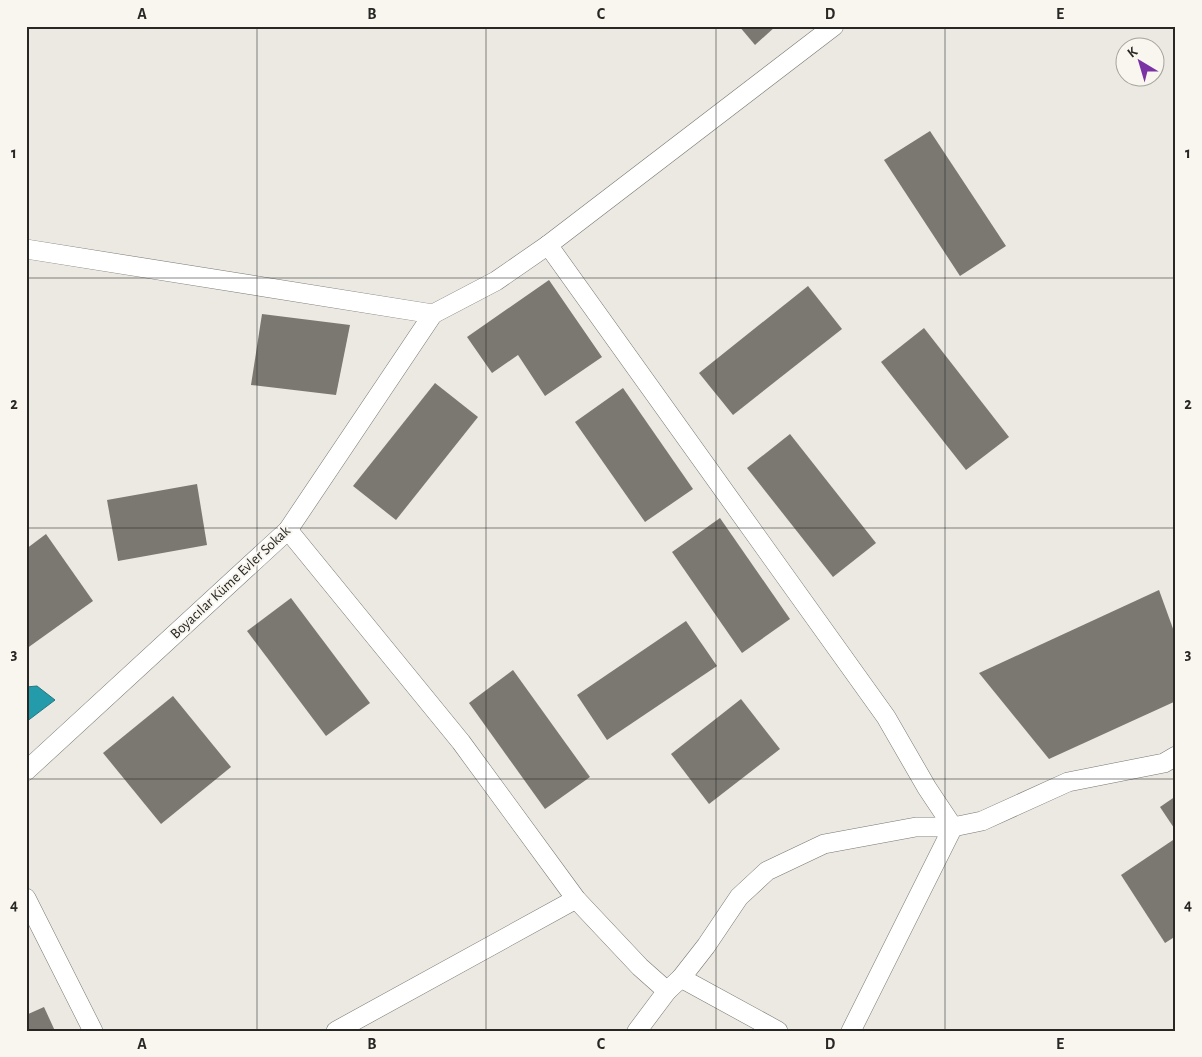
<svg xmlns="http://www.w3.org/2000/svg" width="1202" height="1057" font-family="'Alegreya Sans',sans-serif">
  <rect width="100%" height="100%" fill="#ebe9e2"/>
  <polygon fill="#249baa" stroke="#257882" points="37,686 55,700 26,722 26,687"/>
  <g fill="#7a7871">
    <polygon points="739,26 776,26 755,45"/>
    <polygon points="930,131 1006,246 960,276 884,160"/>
    <polygon points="549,280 602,357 545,396 518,355 492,373 467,337"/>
    <polygon points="808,286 842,329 733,415 699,373"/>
    <polygon points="262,314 350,325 336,395 251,385"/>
    <polygon points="924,328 1009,437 966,470 881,362"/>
    <polygon points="435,383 478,417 396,520 353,486"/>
    <polygon points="623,388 693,489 645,522 575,422"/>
    <polygon points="790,434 876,543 833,577 747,468"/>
    <polygon points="197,484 207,545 118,561 107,500"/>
    <polygon points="720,518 790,619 742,653 672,552"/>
    <polygon points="46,534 93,601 26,649 26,549"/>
    <polygon points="1159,590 1176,637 1176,701 1049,759 979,673"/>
    <polygon points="291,598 370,703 326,736 247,631"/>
    <polygon points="686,621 717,666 607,740 577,695"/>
    <polygon points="513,670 590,777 545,809 469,703"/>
    <polygon points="173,696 231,767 161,824 103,753"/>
    <polygon points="741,699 780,749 709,804 671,754"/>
    <polygon points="1176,796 1176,831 1160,807"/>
    <polygon points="1176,838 1176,936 1165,943 1121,875"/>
    <polygon points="44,1007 55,1031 26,1031 26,1015"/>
  </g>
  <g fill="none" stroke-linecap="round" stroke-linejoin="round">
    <g stroke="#797771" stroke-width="20">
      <g id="street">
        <polyline points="548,245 886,717 927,788 953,827 851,1031"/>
        <polyline points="26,249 433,314 496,281 548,245 834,26"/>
        <polyline points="288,530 461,742 576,899 640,967 667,991 681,978 778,1031"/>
        <polyline points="26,771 288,530 433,314"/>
        <polyline points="26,898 93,1031"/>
        <polyline points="681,978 706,946 739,897 767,871 824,844 916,827 953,827 982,821 1068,782 1164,763 1176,756"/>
        <polyline points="336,1031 576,899"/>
        <polyline points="637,1031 667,991"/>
      </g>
    </g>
    <use href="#street" stroke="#fff" stroke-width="19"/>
  </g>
  <path fill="none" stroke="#282724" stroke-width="1" stroke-opacity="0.55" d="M257,26v1005M486,26v1005M716,26v1005M945,26v1005M26,278h1150M26,528h1150M26,779h1150"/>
  <g text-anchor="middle" stroke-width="4" stroke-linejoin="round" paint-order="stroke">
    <g font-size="15" fill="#282724" stroke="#f8f6ef">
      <text transform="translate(230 582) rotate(-43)" y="5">Boyacılar Küme Evler Sokak</text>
    </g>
  </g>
  <rect width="1202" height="1057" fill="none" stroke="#f8f6ef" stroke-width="55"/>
  <g transform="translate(1140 62) rotate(322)"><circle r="24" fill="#f8f6ef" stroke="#a5a39e"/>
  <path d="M0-4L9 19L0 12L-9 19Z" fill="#7a32a5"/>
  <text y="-8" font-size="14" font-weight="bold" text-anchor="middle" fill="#282724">K</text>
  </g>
  <rect x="28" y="28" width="1146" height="1002" fill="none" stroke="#282724" stroke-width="2"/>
  <g font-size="16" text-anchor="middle" font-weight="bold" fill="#282724">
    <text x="142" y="19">A</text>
    <text x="372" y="19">B</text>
    <text x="601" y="19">C</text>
    <text x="830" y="19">D</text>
    <text x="1060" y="19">E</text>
    <text x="14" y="158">1</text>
    <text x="1188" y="158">1</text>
    <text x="14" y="409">2</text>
    <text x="1188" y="409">2</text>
    <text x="14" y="659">3</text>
    <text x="1188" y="659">3</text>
    <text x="14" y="910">4</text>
    <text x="1188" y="910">4</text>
    <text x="142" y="1049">A</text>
    <text x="372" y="1049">B</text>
    <text x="601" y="1049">C</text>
    <text x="830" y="1049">D</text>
    <text x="1060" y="1049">E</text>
  </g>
</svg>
